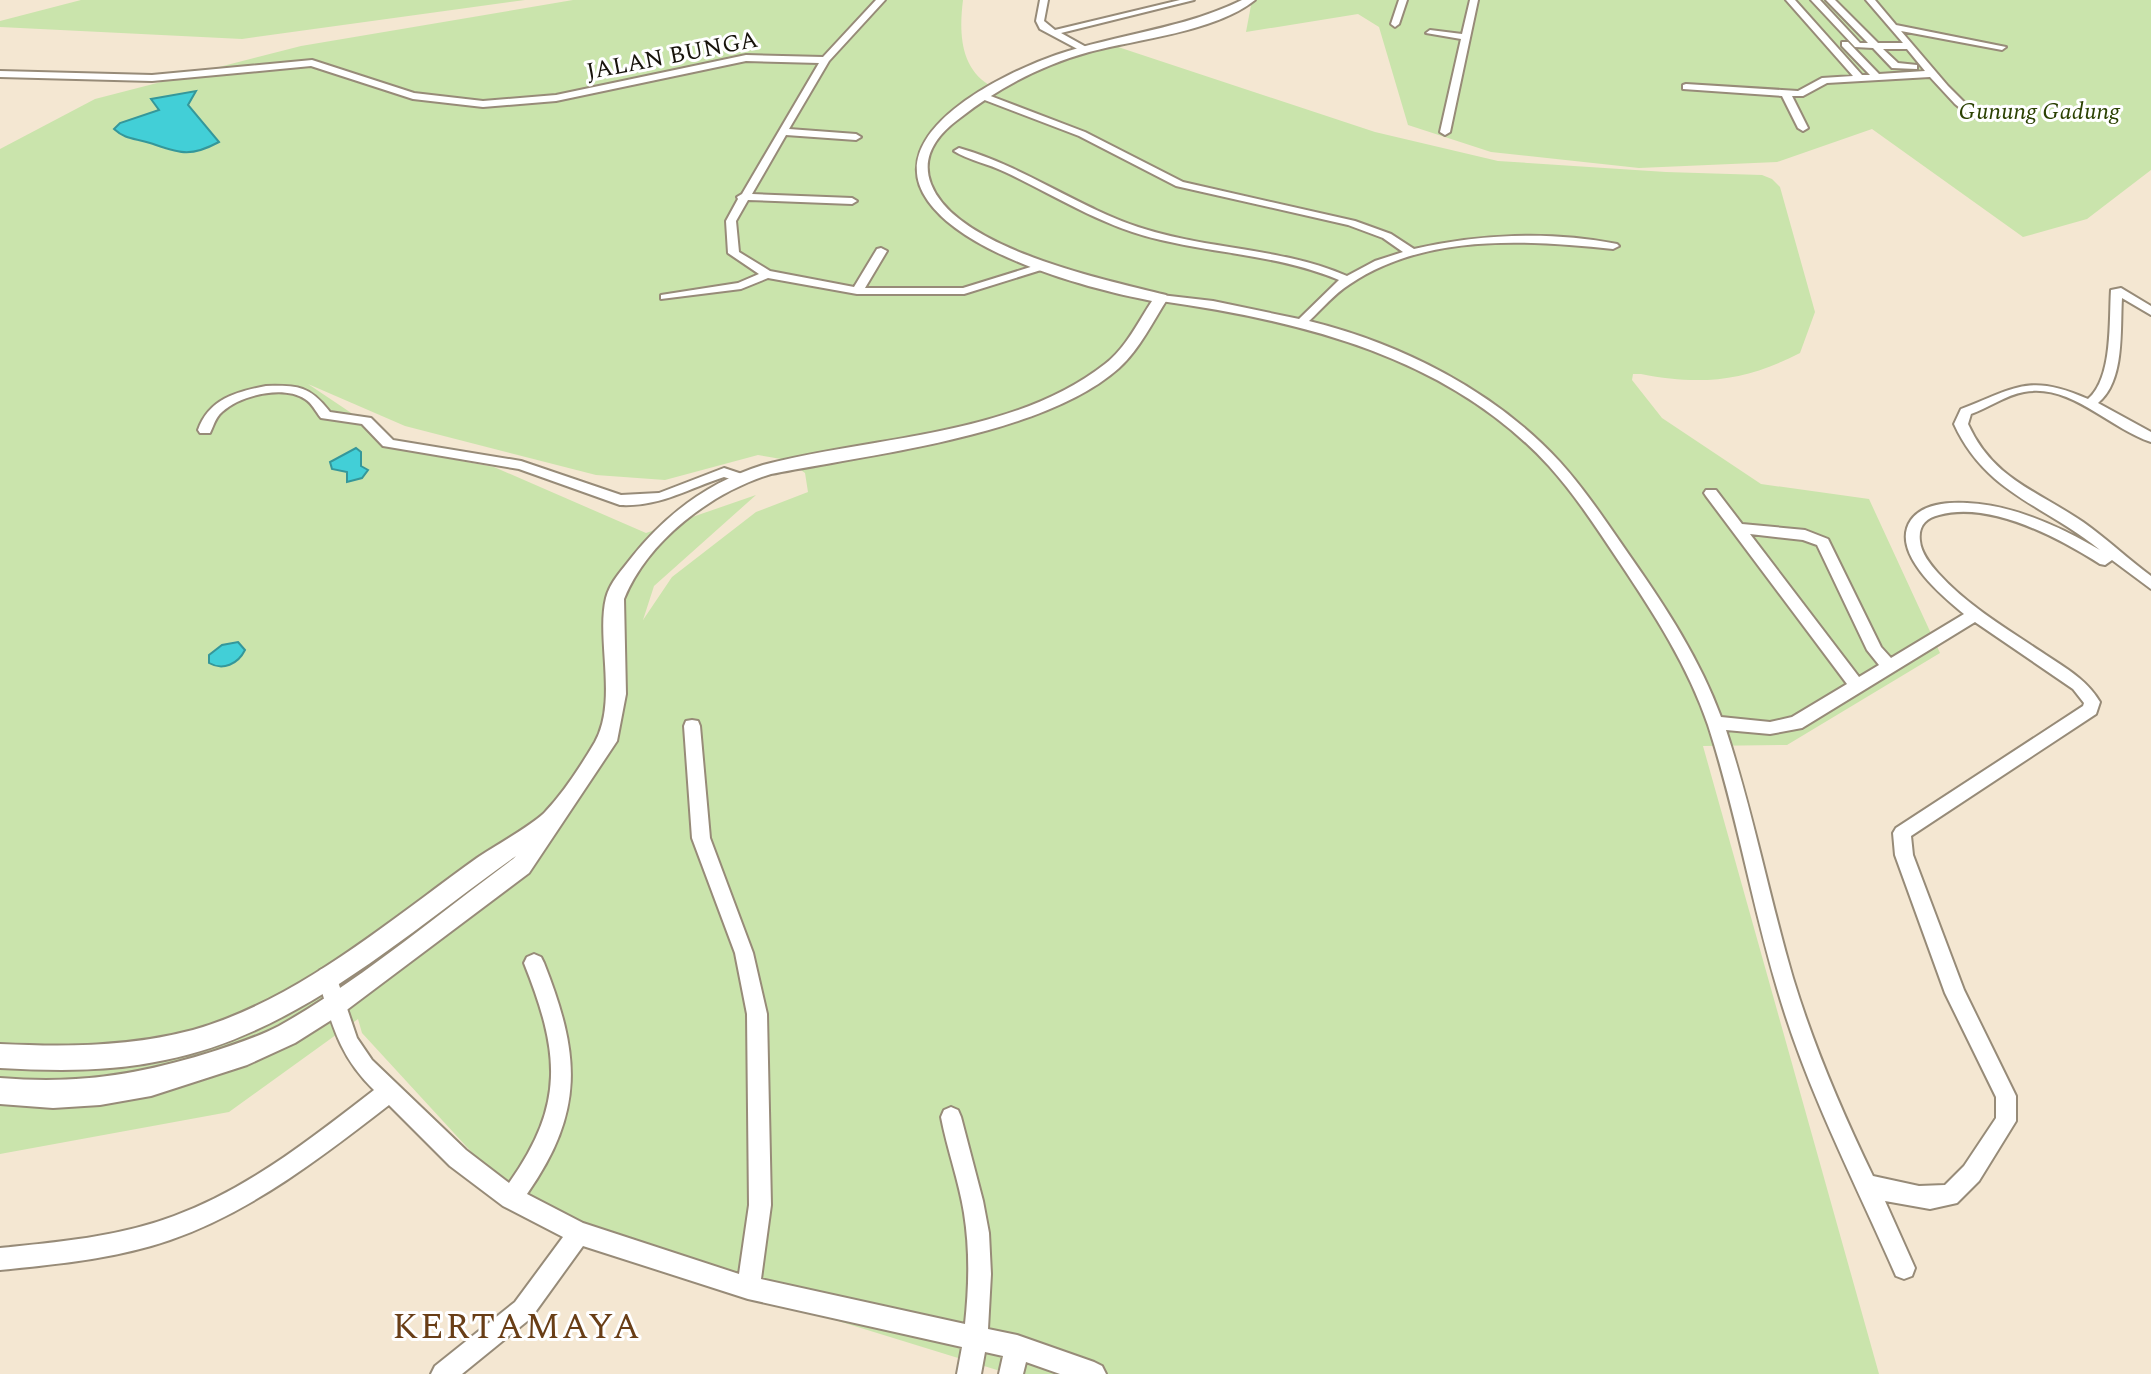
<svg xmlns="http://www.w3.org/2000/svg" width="2151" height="1374" font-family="Spectral,serif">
  <rect width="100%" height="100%" fill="#f4e7d2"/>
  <g fill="#cae4ac" fill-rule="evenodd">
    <polygon points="81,0 525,0 242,39 0,27 0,21"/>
    <path d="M573,0h390c-4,32 -3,67 26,85l117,-42 269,89 123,29 168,11 96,3 10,4 8,8 35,125 -15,41c-55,28 -98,33 -159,21h-8l-1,6 30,38 99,66 108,15 71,154 -153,92 -84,1 176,628h-869l-318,-98 -193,-94 -137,-149 -4,-14 -129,93 -229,42v-1005l95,-50 206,-53zM308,384l97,42 191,49 69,5 93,-25 29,5 18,13 3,19 -52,20 -84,65 -29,43 11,-34 102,-91 -110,38 -152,-66 -86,-16z"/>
    <polygon points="1252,0 2151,0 2151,170 2087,219 2023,237 1872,129 1777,162 1639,168 1491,152 1408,125 1379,27 1358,14 1246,32"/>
  </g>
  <g fill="#42cfd7" stroke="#35979a" stroke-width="2">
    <path d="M196,91l-8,14 31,37c-30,16 -39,11 -69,1 -15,-5 -24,-3 -36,-14l6,-6 39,-13 -8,-11z"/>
    <polygon points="356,448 361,452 361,466 368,470 362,478 347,482 347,472 332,469 330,462"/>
    <path d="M238,642l7,8c-7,14 -22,21 -36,13v-8l13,-10z"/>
  </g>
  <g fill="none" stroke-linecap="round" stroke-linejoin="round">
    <g stroke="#978b78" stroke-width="4">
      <g id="minor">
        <polygon points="876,0 885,0 829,61 789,129 856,134 861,137 856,140 786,135 752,194 852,198 857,201 852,204 748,200 736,221 739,252 770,271 854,287 877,249 881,248 887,251 865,288 963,288 1037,265 1043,268 1041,270 964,294 857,294 768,278 741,289 661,299 661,295 738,283 759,274 728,253 726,221 738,199 737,197 742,194 819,63 746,61 556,101 483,107 413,99 311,66 152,81 0,77 0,71 152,75 312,60 414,93 483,101 556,95 746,55 823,57"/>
        <polygon points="1040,0 1048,0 1044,21 1055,30 1180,0 1194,0 1061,33 1088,48 1089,50 1085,53 1040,29 1036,21"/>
        <polygon points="1399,0 1407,0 1399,24 1395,27 1391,24"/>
        <polygon points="1470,0 1478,0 1450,132 1445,135 1440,132 1461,39 1426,33 1430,30 1462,34"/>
        <polygon points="1786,0 1795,0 1862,75 1870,75 1842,46 1842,42 1848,42 1879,74 1925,71 1907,49 1883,49 1898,63 1917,65 1917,69 1892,68 1873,48 1855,47 1811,0 1820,0 1860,43 1868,43 1826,0 1835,0 1878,43 1903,43 1866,0 1875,0 1896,25 2006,47 2002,50 1901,31 1948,86 1975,113 1975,117 1972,118 1955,104 1930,77 1827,83 1803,96 1792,96 1808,128 1803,131 1798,128 1782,96 1683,89 1683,85 1686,84 1798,91 1822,78 1853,76"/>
        <path d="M982,95h6l97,37 98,50 172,39 36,13 23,15c65,-15 137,-18 203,-5l2,2 -6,3c-87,-9 -187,-16 -263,35 -16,10 -28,25 -41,37 93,23 186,70 251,141 27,30 49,64 72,97 35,50 68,101 89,158l49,5 22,-5 55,-33 -141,-188 -2,-3 2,-3h10l26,34 63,6 23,9 53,108 10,11 73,-44c-22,-18 -75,-62 -53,-94 11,-16 37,-18 56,-17 47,2 94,24 133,47 -55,-45 -114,-56 -146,-126l7,-15c55,-21 68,-36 127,-10 25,-21 21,-79 23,-109l10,-2 30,18v9l-29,-17c-2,32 3,83 -24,105l53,29v10c-41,-13 -80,-59 -127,-50 -18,3 -36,16 -53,22l-3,10c25,55 68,66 115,98 24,17 45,37 68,54v13l-39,-29 -7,5 -5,-1c-43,-27 -110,-63 -161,-49 -13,3 -21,11 -19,26 1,12 10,23 18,32 29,32 66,54 102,78 22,15 46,27 60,51l-4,12 -185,122 2,19 51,135 52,106v25l-37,60 -22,22 -27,6 -45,-8 30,67 -3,8 -8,3 -8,-3c-38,-87 -82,-172 -111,-262 -31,-95 -46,-194 -77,-289 -20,-59 -54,-111 -88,-162 -22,-33 -44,-67 -71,-97 -100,-109 -246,-145 -388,-165l-6,-3 6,-3 52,6 86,18 40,-39c-57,-24 -119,-26 -178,-40 -56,-12 -105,-44 -156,-68 -16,-8 -37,-12 -51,-21l5,-3c64,18 117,58 179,79 69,23 142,20 209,49l28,-15 28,-9 -20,-14 -35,-13 -172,-39 -97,-50 -97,-37zM1750,534l53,6 14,5 50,105 12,15 -20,12zM1975,622l98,67 11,14 -1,3 -187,122 -3,5 2,22 50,138 51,104v21l-32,48 -19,19 -26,1 -46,-10c-31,-64 -59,-129 -80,-198 -24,-82 -40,-166 -67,-248l44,4 32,-6z"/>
        <path d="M266,386c32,-1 44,0 64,26l41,6 22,22 128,21 100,34 38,-2 65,-25 21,7 2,3 -7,4 -16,-5c-37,12 -64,30 -104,28l-101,-36 -136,-23 -21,-22 -41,-6c-5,-6 -9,-15 -16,-19 -22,-14 -64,-4 -83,13 -7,6 -8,13 -12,21h-10l-2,-3c11,-31 38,-38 68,-44z"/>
        <path d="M692,720l6,1 2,5 10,112 43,115 14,61 4,191 -10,74 204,45c4,-37 5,-74 -1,-111 -5,-32 -17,-64 -23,-96l3,-7 7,-3 7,3 3,7 22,84 6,32 2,41 -3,55 29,6 77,27 8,4 4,8h-46l-34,-12 -3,12h-24l4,-18 -18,-4 -4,22h-24l5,-27 -214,-48 -165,-53 -52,72 -69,56h-31l4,-8 80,-64 48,-65 -60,-31 -53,-40 -61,-61c-67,52 -138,107 -219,135 -55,19 -113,24 -170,30v-22c58,-6 118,-11 174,-32 74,-27 138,-78 200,-126 -36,-35 -42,-67 -57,-114l3,-6 7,-3 7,3 23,68 15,22 94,90 43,33c57,-80 50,-132 15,-220l3,-6 7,-3 7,3 3,6c36,91 41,148 -17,231l56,29 156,51 10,-69 -2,-191 -12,-61 -43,-115 -8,-112 2,-5z"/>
      </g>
    </g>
    <g stroke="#978b78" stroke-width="4">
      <path id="tertiary" d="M1242,0h13c-40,32 -117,39 -166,52 -47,13 -91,36 -129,66 -22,16 -40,38 -29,66 25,65 175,96 235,111l2,3c-15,23 -28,51 -49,70 -76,68 -248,86 -348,106 -59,18 -123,66 -147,125l2,95 -9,47 -88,132 -185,139 -49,31 -48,22 -96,31 -51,9 -47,3 -53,-4v-26c75,6 133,-2 205,-24 25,-8 51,-16 74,-28 82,-46 158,-111 234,-167l3,-3c-109,77 -217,177 -351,204 -55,12 -110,11 -165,8v-24c64,3 130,3 193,-14 105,-30 196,-109 284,-172 16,-11 59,-35 69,-47 18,-19 36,-47 49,-69 23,-41 1,-103 11,-144 4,-16 16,-28 26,-41 35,-44 77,-75 131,-92 110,-29 249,-28 342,-101 21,-16 33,-42 47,-63 -63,-12 -185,-45 -224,-100 -49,-68 76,-128 128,-146 62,-21 127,-26 186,-55z"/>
    </g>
    <use href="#minor" fill="#fff" fill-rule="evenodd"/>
    <use href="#tertiary" fill="#fff" fill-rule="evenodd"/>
  </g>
  <g text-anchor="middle" stroke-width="6" stroke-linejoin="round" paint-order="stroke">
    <g font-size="24" fill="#17130b" stroke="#fff">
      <text transform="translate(672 55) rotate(-11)" y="8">JALAN BUNGA</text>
    </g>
    <g font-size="24" font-style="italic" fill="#2b4102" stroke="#fff">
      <text x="2039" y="119">Gunung Gadung</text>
    </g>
    <g font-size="36" letter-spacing="2" fill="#693e16" stroke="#fff">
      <text x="517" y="1338">KERTAMAYA</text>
    </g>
  </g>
</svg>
